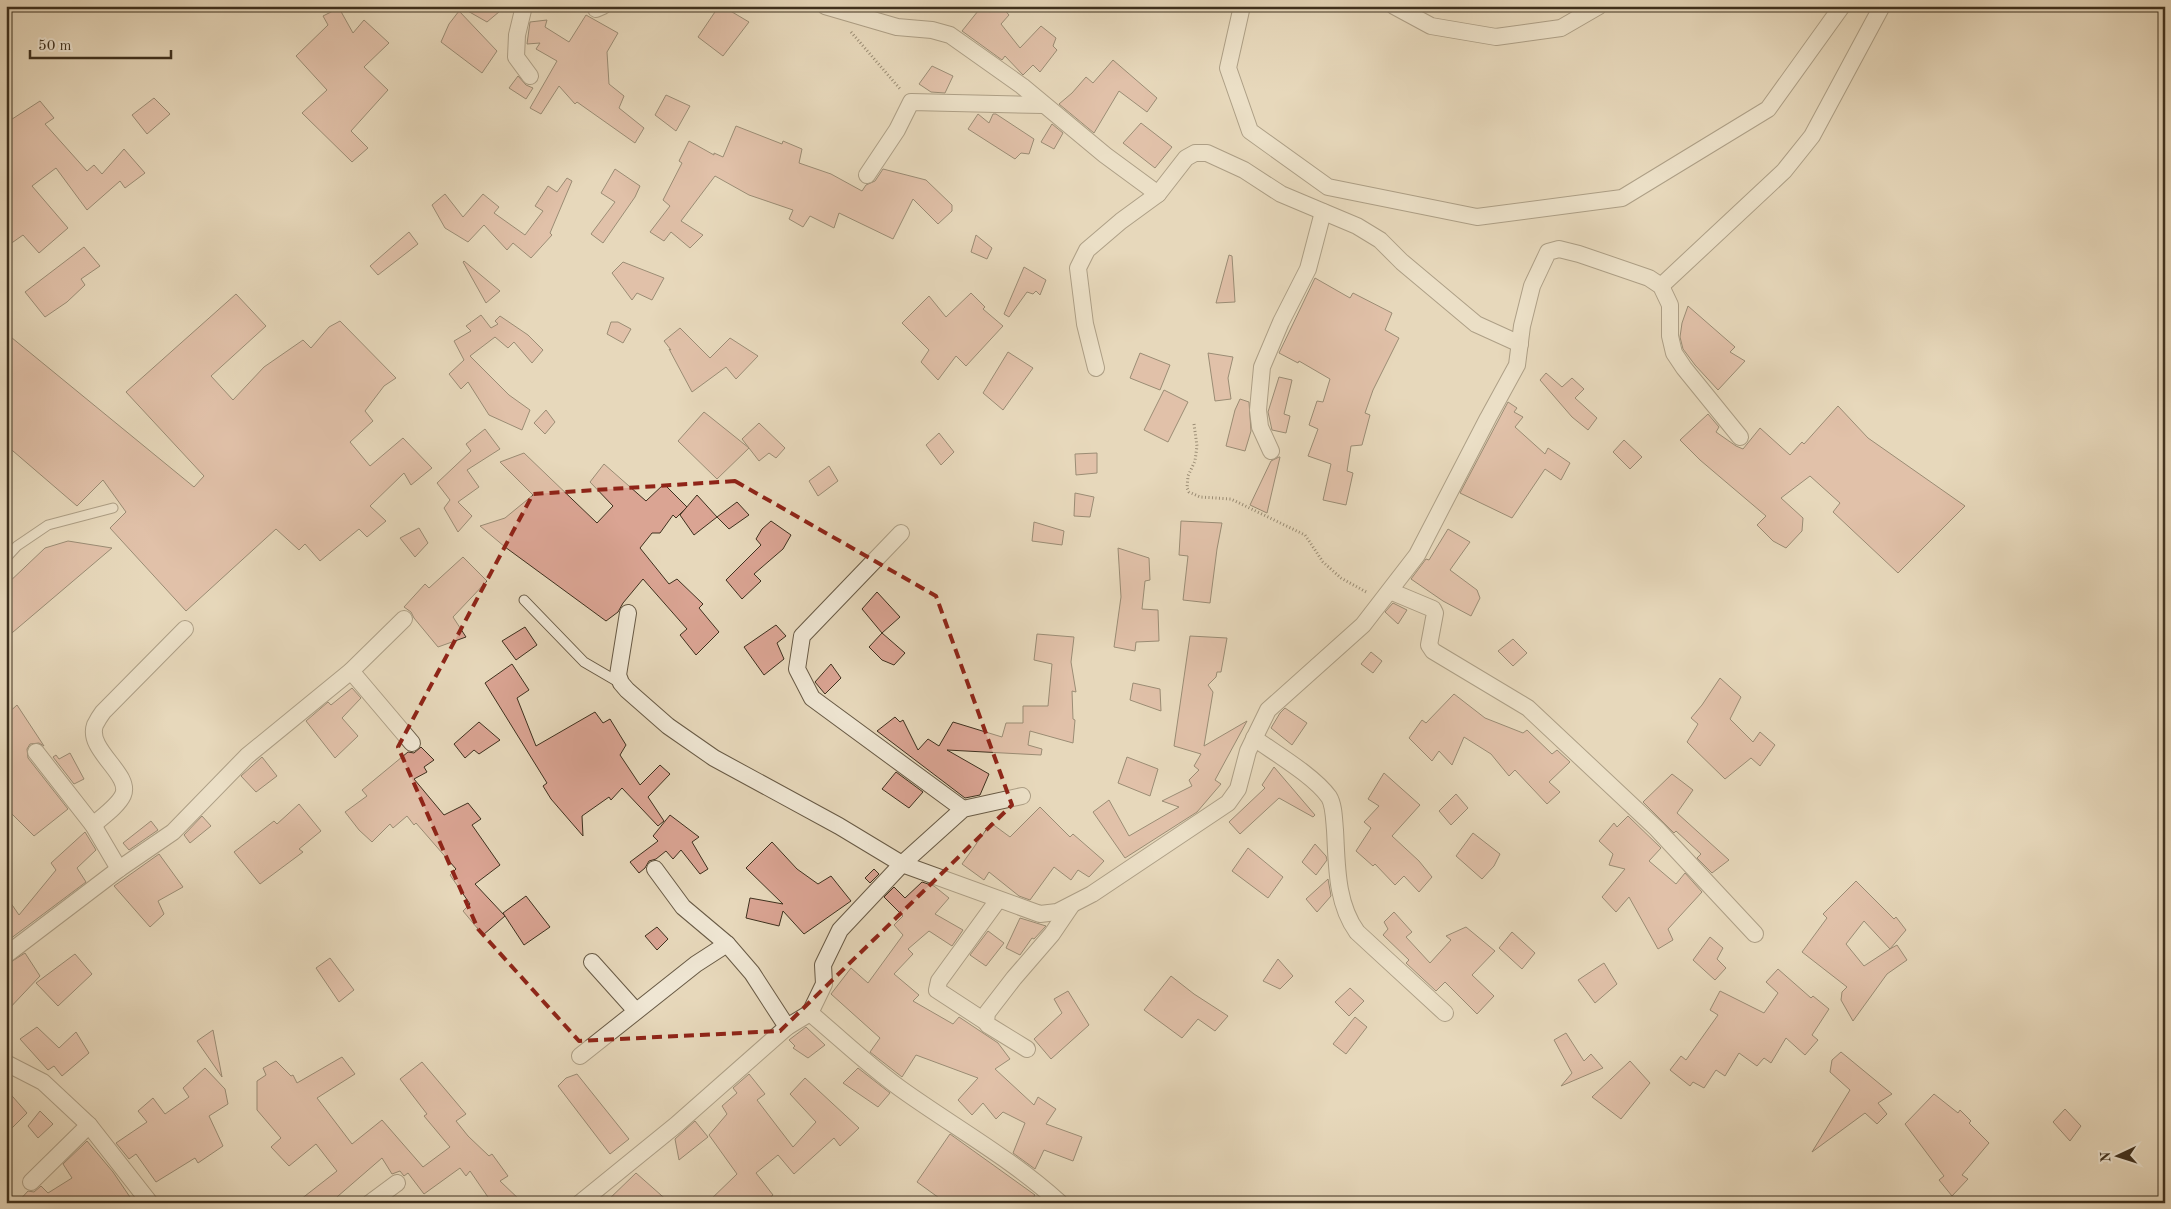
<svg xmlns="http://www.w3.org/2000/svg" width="2171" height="1209" font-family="'Old Standard TT',serif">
  <rect width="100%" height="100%" fill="#e7d8bb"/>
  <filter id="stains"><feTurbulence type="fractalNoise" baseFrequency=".004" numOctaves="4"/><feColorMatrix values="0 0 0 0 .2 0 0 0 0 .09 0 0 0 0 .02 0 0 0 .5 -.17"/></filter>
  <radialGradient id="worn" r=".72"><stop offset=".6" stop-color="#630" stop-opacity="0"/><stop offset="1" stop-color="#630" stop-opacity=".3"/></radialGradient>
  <g fill="#daa493" stroke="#3e301e" fill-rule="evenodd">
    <polygon points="459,6 506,6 487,22"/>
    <polygon points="719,6 722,6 749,22 723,56 698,37"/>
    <polygon points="982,6 990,12 997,6 1001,6 1009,15 1001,24 1020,48 1041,26 1056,38 1053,46 1057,50 1040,72 1033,65 1023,75 1005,56 1002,60 962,31"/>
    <polygon points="339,8 353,33 364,20 389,43 364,67 388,90 351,131 368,148 352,162 302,113 327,90 296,56 328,25 323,16"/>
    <polygon points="459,11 497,51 482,73 441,42 449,24"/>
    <polygon points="586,15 618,33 607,52 609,84 624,96 619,108 644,128 635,143 577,102 575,104 559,86 541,114 530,108 557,61 536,49 540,43 527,44 530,22 547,20 545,27 569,42"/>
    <polygon points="1113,60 1157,98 1147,112 1119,91 1094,133 1059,104 1072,93 1086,77 1093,83"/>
    <polygon points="932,66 953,76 945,93 931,92 919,84"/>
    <polygon points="518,76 526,85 533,88 526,99 509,88"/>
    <polygon points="666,95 690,106 676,131 655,115"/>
    <polygon points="154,98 170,114 147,134 132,115"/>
    <polygon points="40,101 54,118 45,124 87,171 94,165 102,174 124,149 145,173 125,188 120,181 87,210 56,168 32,186 68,228 39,253 23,235 6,247 6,123"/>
    <polygon points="978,114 989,123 993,114 996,114 1034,139 1029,154 1021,153 1015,159 968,129"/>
    <polygon points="1141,123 1172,147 1155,168 1123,143"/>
    <polygon points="1052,124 1063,133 1054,149 1041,142"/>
    <polygon points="736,126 782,144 783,141 802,149 799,163 831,174 862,191 866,185 875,181 883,169 926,180 952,205 952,211 938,224 913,199 893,239 839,213 834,228 810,216 803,227 789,219 793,210 749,195 715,176 681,221 703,235 690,248 671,232 664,241 650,232 670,206 663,200 682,163 679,161 689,141 714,155 714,153 723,157"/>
    <polygon points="615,169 640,186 635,197 603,243 591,234 615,202 601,193"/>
    <polygon points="567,178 572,181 550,233 552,235 531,258 513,243 507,250 484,225 468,242 445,228 432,205 445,194 463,217 483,194 499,207 494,213 525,235 543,211 535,206 548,186 557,192"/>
    <polygon points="409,232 418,244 378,275 370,266"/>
    <polygon points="976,235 992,248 987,259 971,252"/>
    <polygon points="84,247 100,266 81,279 85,285 67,302 45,317 25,292"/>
    <polygon points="1229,255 1232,256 1235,302 1216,303"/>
    <polygon points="464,261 500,291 486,303 463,262"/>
    <polygon points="623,262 664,278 652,300 637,293 632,300 612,273"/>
    <polygon points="1024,267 1046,280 1040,295 1036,291 1033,294 1027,292 1009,317 1004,314"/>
    <polygon points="1315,278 1350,298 1353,293 1392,313 1385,330 1399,338 1373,390 1365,413 1370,415 1362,445 1351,446 1347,471 1353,473 1346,505 1323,500 1331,464 1308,456 1318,429 1309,425 1317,401 1323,402 1330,379 1299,361 1298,363 1279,353"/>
    <polygon points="971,293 985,307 983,309 1003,326 966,366 956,356 938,380 921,362 929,350 902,323 929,296 946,317"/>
    <polygon points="236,294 266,326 211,376 233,400 264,367 303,340 311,348 329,327 340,321 396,378 384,386 365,411 373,421 350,442 370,466 403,438 432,468 411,485 404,473 370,506 386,521 367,537 359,529 320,561 305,544 299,550 276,529 186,611 110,528 126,512 103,480 77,506 6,445 6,333 194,487 204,476 126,392"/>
    <polygon points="1688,306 1735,347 1730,352 1745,361 1718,390 1695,365 1683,349 1680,337 1682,323"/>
    <polygon points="481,315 491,328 498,324 495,321 500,316 528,335 543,350 532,363 514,342 508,348 495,337 470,356 509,395 530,410 522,430 489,415 468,382 461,389 449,374 464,360 454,341 471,331 466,326"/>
    <polygon points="611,322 618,322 631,329 623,343 607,334"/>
    <polygon points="680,328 710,358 730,338 758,356 736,379 726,367 692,392 669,349 671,350 664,341"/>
    <polygon points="1008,352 1033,368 1003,410 983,393"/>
    <polygon points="1140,353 1170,365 1160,390 1130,378"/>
    <polygon points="1208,353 1233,357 1228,378 1231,399 1215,401"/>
    <polygon points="1546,373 1562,387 1572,378 1584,389 1575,398 1597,418 1588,430 1572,417 1540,380"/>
    <polygon points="1279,377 1292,380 1284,414 1290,416 1286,433 1272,430 1268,412"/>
    <polygon points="1164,390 1188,402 1168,442 1144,430"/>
    <polygon points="1240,399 1249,402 1251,431 1245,451 1226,446 1235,410"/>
    <polygon points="1508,402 1517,408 1514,412 1523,417 1515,427 1545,454 1548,448 1570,463 1561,480 1545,469 1512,518 1460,493"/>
    <polygon points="1838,406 1868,438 1965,506 1898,573 1833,512 1840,503 1810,476 1781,498 1803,518 1802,531 1786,548 1773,541 1757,525 1766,516 1700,460 1680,440 1708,414 1719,427 1716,432 1736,446 1743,449 1760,428 1790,455 1802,442 1804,444"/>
    <polygon points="546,410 555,422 545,434 534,423"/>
    <polygon points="704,412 749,448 717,479 678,441"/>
    <polygon points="759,423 785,448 776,458 769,453 759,461 742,439"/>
    <polygon points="485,429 500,449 467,470 479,487 458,502 472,516 458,532 444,508 450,500 437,483 471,451 466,444"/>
    <polygon points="939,433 954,452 941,465 926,445"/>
    <polygon points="1624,440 1642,457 1630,469 1613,452"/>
    <polygon points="524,453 597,523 613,506 590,482 604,464 646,501 664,484 687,507 676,518 673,515 660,533 652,533 640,548 669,584 677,579 703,604 699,608 719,632 696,655 680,635 687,629 643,579 623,603 618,612 606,621 505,547 480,526 505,518 533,495 500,462"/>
    <polygon points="1097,453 1097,473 1076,475 1075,454"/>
    <polygon points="1279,457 1280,457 1267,513 1250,505 1271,461"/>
    <polygon points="829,466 838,481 818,496 809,481"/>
    <polygon points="1075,493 1094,497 1090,517 1074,516"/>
    <polygon points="697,495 717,517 694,535 680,515"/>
    <polygon points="737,502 749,515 729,529 717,517"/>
    <polygon points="771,521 791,535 783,549 754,574 761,581 742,599 726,580 761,545 756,539 762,529"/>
    <polygon points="1181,521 1222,523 1217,549 1210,603 1183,600 1188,556 1179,555"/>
    <polygon points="1034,522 1064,531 1062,545 1032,541"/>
    <polygon points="419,528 428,543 415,557 400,538"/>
    <polygon points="1448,529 1470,542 1450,570 1477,590 1480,598 1471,616 1443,601 1411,579 1426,559 1429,560"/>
    <polygon points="68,541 112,548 6,638 6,585 45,548"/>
    <polygon points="1118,548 1149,558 1150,580 1145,581 1142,609 1158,610 1159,641 1136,642 1135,651 1114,647 1121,597"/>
    <polygon points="463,557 487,581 453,617 466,637 438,647 414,618 411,612 404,607 425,584 429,588"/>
    <polygon points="877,592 900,617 882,633 862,609"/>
    <polygon points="1393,603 1407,610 1398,624 1385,612"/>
    <polygon points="776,625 786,636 777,643 784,659 764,675 744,647"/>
    <polygon points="525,627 537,645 516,660 502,641"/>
    <polygon points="882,633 905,653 894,665 882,660 869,647"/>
    <polygon points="1037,634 1074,637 1071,662 1076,692 1072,691 1073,719 1075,720 1073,743 1030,731 1028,745 1042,749 1041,755 947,750 989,774 980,795 965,798 877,731 895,717 900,722 903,720 918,750 928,739 939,746 953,722 1002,737 1006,723 1023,723 1023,706 1048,706 1052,664 1034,660"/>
    <polygon points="1190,636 1227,638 1221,672 1217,672 1216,677 1208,685 1213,692 1204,746 1247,721 1215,780 1221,784 1197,812 1125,858 1093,812 1109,800 1129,836 1179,807 1162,801 1192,786 1189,780 1199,770 1194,766 1201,754 1174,746"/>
    <polygon points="1513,639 1527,653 1513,666 1498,651"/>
    <polygon points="1371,652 1382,661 1373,673 1361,664"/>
    <polygon points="512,664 529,690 517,698 536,746 595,712 603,723 610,719 626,745 620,755 640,785 660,765 670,774 648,797 664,821 658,826 622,788 611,800 609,797 582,816 583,836 551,799 543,786 547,783 485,683"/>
    <polygon points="831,664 841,678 825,694 815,682"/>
    <polygon points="1720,678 1741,697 1730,719 1753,742 1760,732 1775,745 1760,766 1751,758 1725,779 1687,742 1698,724 1691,718 1702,705"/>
    <polygon points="1133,683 1160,689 1161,711 1130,700"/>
    <polygon points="352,688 361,698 342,718 358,736 335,758 306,721 328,702 331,705"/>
    <polygon points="1454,694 1485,718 1523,733 1527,730 1552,754 1557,750 1570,762 1549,782 1560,792 1547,804 1515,770 1509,776 1491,754 1464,737 1452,765 1439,751 1432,761 1409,738 1422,720 1426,723"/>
    <polygon points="17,705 44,746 39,743 30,744 27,749 28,758 68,809 34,836 6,808 6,715"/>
    <polygon points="1285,708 1307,723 1292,745 1271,728 1280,713"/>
    <polygon points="479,722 500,740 479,754 474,750 465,758 454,744"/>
    <polygon points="421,747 434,760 424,767 427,772 414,779 444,815 468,803 481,819 472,825 500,865 475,884 505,916 483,935 463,911 470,904 450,875 456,869 416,823 414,825 407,816 393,828 390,824 372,842 359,830 345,812 367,796 362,790 408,752 414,753"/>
    <polygon points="70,753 84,779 74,784 53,757 56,755 59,759"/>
    <polygon points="262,757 277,776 256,792 241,776"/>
    <polygon points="1127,757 1158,769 1150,796 1118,783"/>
    <polygon points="1274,767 1315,815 1313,817 1279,798 1240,834 1229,822 1265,788 1262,785"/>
    <polygon points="896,772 923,792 909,808 882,789"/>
    <polygon points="1384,773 1420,805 1392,836 1419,861 1432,877 1419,892 1404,876 1395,885 1375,864 1373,866 1356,851 1371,828 1364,822 1379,806 1368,799"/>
    <polygon points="1672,774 1693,790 1677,813 1729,860 1712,873 1697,858 1701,854 1676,831 1674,833 1643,802"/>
    <polygon points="1456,794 1468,808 1451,825 1439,811"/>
    <polygon points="299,804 321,831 299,849 303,852 260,884 234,852 274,821 277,824"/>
    <polygon points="1040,807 1070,837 1073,834 1104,861 1089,877 1078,870 1071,880 1054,867 1030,900 1019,896 989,872 984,880 962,864 991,823 1010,837"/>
    <polygon points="670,815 699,837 692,842 708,869 700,874 681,850 673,859 666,851 656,859 649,861 645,868 639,873 630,862 658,841 653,836"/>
    <polygon points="202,816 211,826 190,843 184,835"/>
    <polygon points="1628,816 1661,848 1649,861 1676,884 1685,873 1702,892 1668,929 1673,940 1658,949 1629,897 1616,912 1602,897 1625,869 1609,865 1613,854 1599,841 1614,823 1617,827"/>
    <polygon points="151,821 158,830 129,850 123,843"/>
    <polygon points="85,832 96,850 77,868 86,882 6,942 6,896 19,915 56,870 51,863"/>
    <polygon points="1473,833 1500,854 1494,866 1482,879 1456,856"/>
    <polygon points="772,842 797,869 818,884 831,876 851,901 804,934 783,911 779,926 746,918 750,898 783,904 746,868"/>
    <polygon points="1315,844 1326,856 1327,860 1316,875 1302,862"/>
    <polygon points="1248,848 1283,877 1268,898 1232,871"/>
    <polygon points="159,854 183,887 158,901 164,914 150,927 114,886"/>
    <polygon points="874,869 879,874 870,883 865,878"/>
    <polygon points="1328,879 1331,896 1317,912 1306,899"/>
    <path d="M1856,881l38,38 2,-2 10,13 -16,19 7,-4 10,15 -20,14 -34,47 -12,-21 1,-8 5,-5 -45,-35 25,-34 -4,-4zM1864,921l26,28 -26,17 -18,-22z"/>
    <polygon points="922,882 934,886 949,898 935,914 963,930 952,946 929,931 908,949 913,954 894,974 919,995 913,1001 953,1024 959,1017 998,1043 1010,1059 995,1069 1034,1105 1038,1097 1056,1109 1046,1124 1082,1137 1073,1161 1044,1150 1035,1169 1013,1153 1025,1123 1003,1112 996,1119 983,1103 972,1115 958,1100 978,1078 916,1055 902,1077 870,1052 880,1038 831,994 851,968 868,983 903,935 894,925 903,916 884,897 894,887 905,898"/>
    <polygon points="526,896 550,927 524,945 503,913"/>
    <polygon points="1394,912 1412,932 1406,937 1430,963 1451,940 1446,936 1466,927 1495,951 1472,975 1494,996 1477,1014 1445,982 1436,991 1406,963 1409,960 1383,935 1388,929 1384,922"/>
    <polygon points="1020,918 1046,926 1034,939 1032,938 1020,955 1006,948"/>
    <polygon points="657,927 668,939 657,950 645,936"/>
    <polygon points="988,931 1004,943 986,966 970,955"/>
    <polygon points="1512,932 1535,953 1522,969 1499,948"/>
    <polygon points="1710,937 1723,948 1717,959 1726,968 1715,980 1693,960"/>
    <polygon points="25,953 40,976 6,1012 6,965"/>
    <polygon points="75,954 92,974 58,1006 36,983"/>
    <polygon points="330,958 354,990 339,1002 316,968"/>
    <polygon points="1278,959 1293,976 1280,989 1263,981"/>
    <polygon points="1604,963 1617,984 1595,1003 1578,980"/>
    <polygon points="1778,969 1811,998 1813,996 1829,1009 1812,1035 1818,1040 1805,1055 1786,1038 1771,1063 1764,1058 1757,1066 1739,1053 1725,1076 1716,1070 1704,1088 1693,1082 1690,1086 1670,1070 1681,1056 1686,1060 1718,1015 1710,1010 1720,991 1764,1013 1778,993 1766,982"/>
    <polygon points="1171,976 1194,994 1228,1016 1215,1031 1198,1019 1182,1038 1144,1010"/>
    <polygon points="1350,988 1364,1001 1349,1016 1335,1002"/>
    <polygon points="1068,991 1089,1025 1051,1059 1034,1039 1062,1013 1054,999"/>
    <polygon points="1355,1017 1367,1027 1346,1054 1333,1044"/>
    <polygon points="37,1027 59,1048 76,1032 89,1053 62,1076 54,1066 48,1070 20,1039"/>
    <polygon points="806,1027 825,1045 808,1058 793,1048 795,1046 789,1040"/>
    <polygon points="213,1030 222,1077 197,1041"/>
    <polygon points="1566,1033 1584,1061 1591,1054 1603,1068 1561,1086 1572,1073 1554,1040"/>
    <polygon points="1841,1052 1892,1094 1878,1103 1887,1114 1877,1124 1865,1113 1812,1152 1850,1090 1830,1072 1832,1060"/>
    <polygon points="342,1057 355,1074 317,1098 352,1144 382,1120 423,1167 450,1147 424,1116 427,1114 400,1079 422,1062 466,1114 456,1121 468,1136 489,1156 492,1154 508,1176 500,1181 523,1203 492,1203 470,1171 466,1176 460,1168 424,1194 408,1173 404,1176 400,1171 392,1174 382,1158 330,1203 296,1203 337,1171 316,1144 289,1166 271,1147 281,1138 257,1110 257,1081 266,1075 263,1068 276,1061 291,1076 293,1075 297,1083"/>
    <polygon points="1630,1061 1650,1083 1621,1119 1592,1097"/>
    <polygon points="205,1068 225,1089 228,1104 209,1116 223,1146 198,1163 195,1158 156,1182 136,1154 129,1159 116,1143 147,1122 138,1111 153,1098 165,1114 189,1097 183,1088"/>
    <polygon points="858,1068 890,1093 878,1107 843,1083"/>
    <polygon points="577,1074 629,1139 610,1154 558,1086 566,1078"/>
    <polygon points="749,1074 765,1094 757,1100 793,1147 816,1122 790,1094 805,1078 859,1128 840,1146 834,1138 794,1174 778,1155 756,1173 773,1195 764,1203 707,1203 737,1174 709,1135 727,1114 722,1106 737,1093 733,1088"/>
    <polygon points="6,1089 27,1113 6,1134"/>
    <polygon points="1934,1094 1958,1113 1960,1110 1971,1121 1969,1123 1989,1143 1962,1175 1968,1179 1952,1196 1939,1180 1944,1176 1905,1124"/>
    <polygon points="2065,1109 2081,1126 2070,1141 2053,1122"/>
    <polygon points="40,1111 53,1124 38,1138 28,1126"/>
    <polygon points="695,1121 708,1137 679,1160 675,1139"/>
    <polygon points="950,1134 1035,1195 1030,1203 946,1203 917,1182"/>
    <polygon points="87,1141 113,1172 134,1203 17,1203 28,1191 34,1192 41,1186 48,1193 72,1178 63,1164"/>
    <polygon points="636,1173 670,1203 605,1203"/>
  </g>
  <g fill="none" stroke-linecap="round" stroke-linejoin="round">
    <g stroke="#685a45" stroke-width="11">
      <g id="service">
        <polyline points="6,558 17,546 48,525 113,508"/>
        <polyline points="524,600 584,662 620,683"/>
      </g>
    </g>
    <g stroke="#685a45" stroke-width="18">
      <g id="minor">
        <polyline points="524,6 517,35 516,57 530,76"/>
        <polyline points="825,6 897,27 932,30 950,35 1022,86 1105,155 1158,194"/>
        <polyline points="1242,6 1228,68 1250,131 1328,187 1477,217 1622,198 1768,109 1842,6"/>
        <polyline points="1394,6 1431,26 1496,37 1561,28 1599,6"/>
        <polyline points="596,9 603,6"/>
        <polyline points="867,175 897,130 911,102 1043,105"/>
        <polyline points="1661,286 1784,171 1812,136 1882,6"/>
        <polyline points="1096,368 1085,324 1078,268 1087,250 1121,221 1158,194 1186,158 1195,153 1207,153 1244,170 1281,194 1357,226 1380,240 1402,262 1476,324 1520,344"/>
        <polyline points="1271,451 1260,427 1258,410 1262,367 1281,322 1308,269 1323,212"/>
        <polyline points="901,533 802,636 797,669 812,698 963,809"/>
        <polyline points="1390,591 1433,609 1435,613 1429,645 1433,651 1528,708 1657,829 1755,934"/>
        <polyline points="628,613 618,675 621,683 627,690 668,726 714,758 839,826 902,864 963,809 1022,796"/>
        <polyline points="351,671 412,743"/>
        <path d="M1254,738c21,15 60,38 75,59 5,8 5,23 6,33 2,35 1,73 22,102l88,81"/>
        <polyline points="36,752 93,825 119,869"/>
        <path d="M93,825c9,-8 25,-19 30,-30 9,-21 -37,-45 -28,-70 2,-4 5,-9 8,-13l82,-83"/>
        <polyline points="655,869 683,907 727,944 752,973 787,1027"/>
        <polyline points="6,955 119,869 173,832 247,756 351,671 404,619"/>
        <polyline points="592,962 636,1011"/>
        <path d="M810,1013c30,25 59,53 91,76 53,38 111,70 159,114"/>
        <polyline points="986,1022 937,990 939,981 998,900"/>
        <polyline points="1027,1049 988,1025 986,1022 987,1013 1014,978 1052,934 1071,906"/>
        <polyline points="580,1056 696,964 727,944"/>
        <polyline points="6,1063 43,1082 89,1125 150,1203"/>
        <polyline points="31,1182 89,1125"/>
        <polyline points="370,1203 397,1183"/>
        <polyline points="580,1203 676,1125 787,1027 810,1013 824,984 823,965 840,930 902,864 1040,914 1057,912 1092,894 1228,803 1238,789 1248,751 1268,710 1363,625 1417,555 1488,418 1517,365 1522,326 1532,286 1548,252 1559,249 1579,254 1649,278 1661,286 1670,305 1670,336 1674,353 1684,368 1740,437"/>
      </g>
    </g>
    <g stroke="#3e301e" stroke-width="3" stroke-dasharray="1 2.5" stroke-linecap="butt">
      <polyline points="851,32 901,90"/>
      <polyline points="1194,424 1197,446 1195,461 1188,476 1187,488 1189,492 1200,497 1231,499 1305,535 1323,562 1341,578 1368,593"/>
    </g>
    <use href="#service" stroke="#efe6d3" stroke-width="9"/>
    <use href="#minor" stroke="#efe6d3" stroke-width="16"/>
  </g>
  <path d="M0 0H2171V1209H0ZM735,481l201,115 76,209 -232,226 -201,10 -101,-112 -80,-182 135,-253z" fill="#e7d8bb" fill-opacity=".55" fill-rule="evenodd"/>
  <path fill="none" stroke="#8f2418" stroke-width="4" stroke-dasharray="10 6" stroke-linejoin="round" d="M735,481l201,115 76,209 -232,226 -201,10 -101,-112 -80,-182 135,-253z"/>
  <rect width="2171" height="1209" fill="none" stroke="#e7d8bb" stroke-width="25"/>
  <rect x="8" y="8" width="2156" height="1194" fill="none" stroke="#3e301e" stroke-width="2.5"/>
  <rect x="12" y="12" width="2146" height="1184" fill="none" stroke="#3e301e"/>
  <g transform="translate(2118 1156) rotate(266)" stroke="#efe6d3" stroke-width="4" paint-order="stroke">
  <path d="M0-4L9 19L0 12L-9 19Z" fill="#3e301e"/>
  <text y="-8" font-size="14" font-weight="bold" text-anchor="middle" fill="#3e301e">N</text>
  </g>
  <path d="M30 50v8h141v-8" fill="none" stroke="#3e301e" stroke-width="2.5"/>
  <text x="38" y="50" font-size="15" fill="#3e301e" stroke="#efe6d3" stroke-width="4" paint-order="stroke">50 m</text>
  <rect width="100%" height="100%" filter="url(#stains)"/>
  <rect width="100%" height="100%" fill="url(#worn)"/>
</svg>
